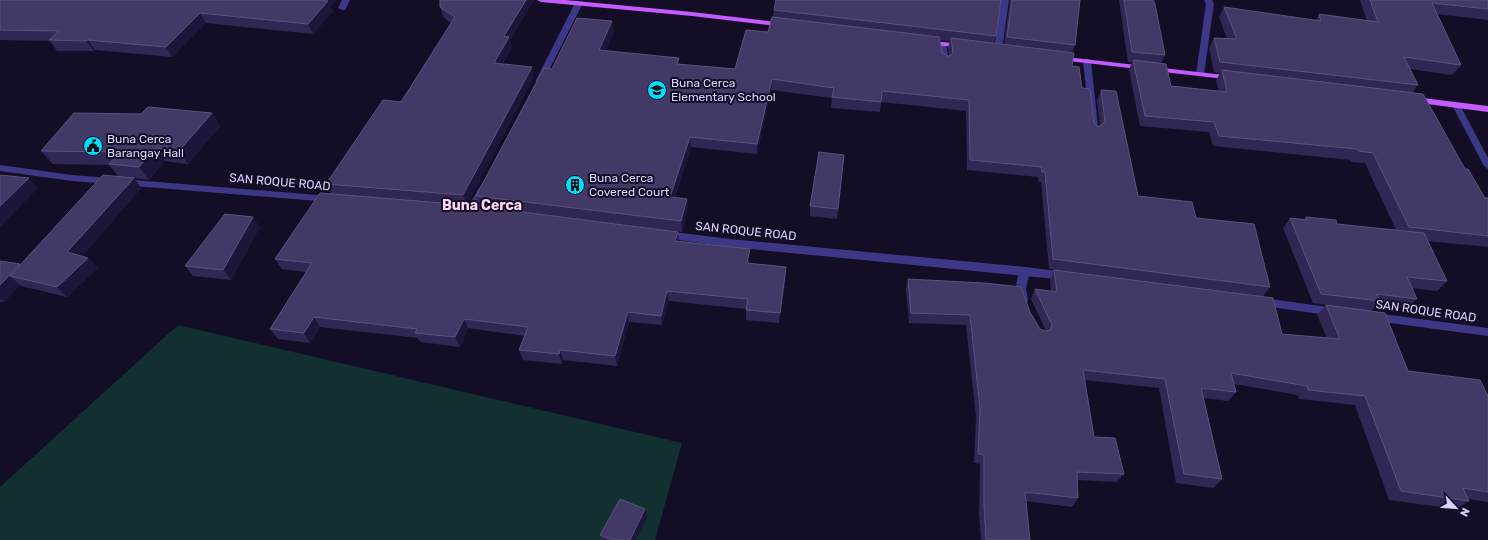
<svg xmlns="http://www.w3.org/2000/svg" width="1488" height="540" font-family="Rubik,sans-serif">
  <rect width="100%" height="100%" fill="#130e26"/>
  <polygon fill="#11302f" points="178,325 682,443 655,540 0,540 0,487"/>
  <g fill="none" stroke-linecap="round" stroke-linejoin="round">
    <g fill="#3c3886" fill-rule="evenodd">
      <polygon points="342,0 350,0 345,10 342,10 338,8"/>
      <polygon points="1001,0 1009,0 1002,50 998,52 994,50"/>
      <polygon points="1204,0 1212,0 1214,4 1204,74 1200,76 1196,74 1206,4"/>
      <polygon points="939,42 945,42 946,44 949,63 948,65 945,65 941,63 938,44"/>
      <polygon points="1084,59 1090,59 1091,61 1098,127 1094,130 1090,127 1083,61"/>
      <path d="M1025,267l4,1 1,3 -4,17 2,12 -1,3h-8c-5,-11 -3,-24 2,-35z"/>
    </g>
    <g fill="#3c3886" fill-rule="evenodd">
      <polygon points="576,1 582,1 583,3 544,80 540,82 537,82 536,80"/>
      <polygon points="1456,102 1460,105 1488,158 1488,169 1484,166 1452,105"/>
      <polygon points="0,165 72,175 330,196 335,199 330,202 72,181 0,171"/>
      <polygon points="483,185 488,188 474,213 471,214 468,213 466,211 480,186"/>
      <polygon points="666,231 730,239 1025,267 1066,272 1070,273 1071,276 1070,279 1066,280 730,247 663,238 661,235 663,232"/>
      <polygon points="1262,298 1335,308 1339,309 1340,312 1339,315 1335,316 1262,306 1258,305 1257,302 1258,299"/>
      <polygon points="1375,313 1488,328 1488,336 1375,321 1371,320 1370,317 1371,314"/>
    </g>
    <g fill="#c55aff" fill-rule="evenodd">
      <polygon points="537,0 565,0 692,12 784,23 788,25 784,27 692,16 541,2"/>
      <polygon points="924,40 962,44 966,46 962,48 927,44 923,42"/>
      <polygon points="1057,56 1233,76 1237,78 1233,80 1060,60 1057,60"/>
      <polygon points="1415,97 1488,106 1488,112 1412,102 1411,100 1412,98"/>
    </g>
  </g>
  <g fill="#312754" fill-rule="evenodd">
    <polygon points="0,0 336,0 330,6 333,11 313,34 206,23 172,57 95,50 94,51 57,51 50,41 0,40"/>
    <polygon points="440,0 534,0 510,40 512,47 503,64 534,77 467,205 679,241 749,259 749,263 786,277 779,323 746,320 746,309 669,301 662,325 629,322 617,366 563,360 562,364 523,360 519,350 525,336 468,328 460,347 420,342 418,338 320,327 310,343 278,339 270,329 306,272 282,269 275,259 331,194 326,184 401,102 451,23 443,17 440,7"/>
    <path d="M1010,0h70l-5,45 -3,8v13l10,22 12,35 4,4 2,-1 -3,-26 4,-10 37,106 58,22 74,69 -8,10 -213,-28 -8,-87h-3v-5l-71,-7 -1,-59 -85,-9 -1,10 -49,-4 1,-10 -61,-8 -14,64 -66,-7 -16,50 12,2 1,10 -6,23 -203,-25 -3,-11 76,-127 62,-37 -9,19 74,7v6l56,5 33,-37 5,-15 1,-7 222,26 -2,7 10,2zM940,40l10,1 -2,7 1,8h-2l-5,-3z"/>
    <polygon points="1119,0 1153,0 1165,55 1161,63 1171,86 1219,91 1216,81 1220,73 1214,72 1209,48 1214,38 1227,39 1219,17 1224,7 1316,21 1319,14 1367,21 1360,0 1488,0 1488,20 1437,14 1461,65 1452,75 1410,69 1418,85 1412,93 1485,198 1488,198 1488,247 1427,241 1447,281 1437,291 1412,288 1417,299 1407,308 1377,305 1371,311 1408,371 1488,396 1488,502 1468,499 1469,501 1456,509 1389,500 1355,405 1299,399 1298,395 1234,384 1236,392 1228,401 1204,398 1222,479 1214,488 1176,483 1159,388 1085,380 1094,437 1124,474 1117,482 1078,480 1078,498 1072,507 1026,501 1030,540 981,540 979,513 980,464 974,463 976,417 966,325 909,323 906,289 908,279 1030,312 1040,329 1046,331 1031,299 1035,289 1051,291 1050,280 1054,270 1282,334 1327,338 1317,315 1326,305 1361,310 1313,303 1283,228 1290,218 1304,219 1306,217 1337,224 1396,230 1365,163 1351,162 1350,160 1213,146 1209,132 1140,126 1129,70 1132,62 1128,62"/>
    <polygon points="212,113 220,126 188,164 165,161 149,180 134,178 141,188 82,256 88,258 98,268 67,297 21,286 20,285 4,302 0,302 0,261 20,264 21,265 119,177 109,165 53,164 41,151 141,114"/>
    <polygon points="844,155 837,219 810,216 810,206"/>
    <polygon points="260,227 231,280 193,276 185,266"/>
    <polygon points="647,517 636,540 601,540 600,535"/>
  </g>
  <g fill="#1d153a">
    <polygon points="322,0 336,0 330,6 333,11 313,34 308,24"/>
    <polygon points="526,0 534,0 510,40 512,47 497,73 494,63 504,36"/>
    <polygon points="200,13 206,23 172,57 166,47"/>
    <polygon points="612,21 614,32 601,61 599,50"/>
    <polygon points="88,40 95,50 94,51 86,41"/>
    <polygon points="679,58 680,68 677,64"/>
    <polygon points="532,67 534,77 467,205 463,195"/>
    <polygon points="772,79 771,90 757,154 757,144"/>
    <polygon points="212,113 220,126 188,164 179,151"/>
    <polygon points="690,137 691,147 671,207 670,197"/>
    <polygon points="156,148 165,161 149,180 139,167"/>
    <polygon points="29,178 38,188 0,227 0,206"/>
    <polygon points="134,178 141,188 77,263 67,252"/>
    <polygon points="687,199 688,209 682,232 681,221"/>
    <polygon points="253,217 260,227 231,280 223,270"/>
    <polygon points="678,232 679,242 675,241"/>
    <polygon points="750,249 749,259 747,273 747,263"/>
    <polygon points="88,258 98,268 67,297 57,287"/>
    <polygon points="20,264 30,274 10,276 20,285 4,302 0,299 0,285"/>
    <polygon points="786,267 786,277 779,323 780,313"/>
    <polygon points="667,291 669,301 662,325 661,316"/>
    <polygon points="628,312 629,322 617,366 615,356"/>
    <polygon points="314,317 320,327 310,343 304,333"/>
    <polygon points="464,319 468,328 460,347 455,337"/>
    <polygon points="560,350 563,360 562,364 559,354"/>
    <polygon points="645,509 647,517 636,540 630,540"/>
  </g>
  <g fill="#433966" stroke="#5a527e">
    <polygon points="0,0 322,0 328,1 308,24 200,13 166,47 88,40 86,41 49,40 59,31 0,30"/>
    <polygon points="440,0 526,0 504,36 509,37 494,63 532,67 463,195 326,184 383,100 401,102 455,17 440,7"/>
    <polygon points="776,0 1001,0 996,36 774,10"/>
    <polygon points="1012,0 1080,0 1075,45 1007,37"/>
    <polygon points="1124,0 1153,0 1155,4 1165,55 1132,52"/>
    <polygon points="1370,0 1488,0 1488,9 1432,3 1461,65 1404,57 1418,85 1220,62 1214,38 1237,39 1224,7 1321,21 1319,14 1378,22"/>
    <polygon points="772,17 939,37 942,53 947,56 950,56 953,53 951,38 1074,53 1072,66 1079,67 1082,88 1090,89 1094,123 1098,127 1105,122 1101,90 1116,91 1138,196 1192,202 1196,218 1254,224 1270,287 1053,259 1045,172 1042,172 1041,167 970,160 969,100 882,91 881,102 832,97 834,88 772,79 757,144 690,137 670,197 687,199 681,221 476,196 544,68 552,69 577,18 612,21 599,50 679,58 677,64 735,69 746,30 768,32"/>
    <polygon points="1133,60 1166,64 1171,86 1227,92 1222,70 1423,94 1465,169 1468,169 1485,198 1488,198 1488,236 1409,227 1373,153 1359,151 1357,149 1219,136 1214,122 1145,116"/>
    <polygon points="148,107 212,113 179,151 156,148 139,167 109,164 120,152 41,151 74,113 141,114"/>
    <polygon points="819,152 844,155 838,209 810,206"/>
    <polygon points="0,175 29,178 0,206"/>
    <polygon points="103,175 134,178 67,252 88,258 57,287 10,276"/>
    <polygon points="320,193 467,205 678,232 675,241 750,249 747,263 786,267 780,313 746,310 748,299 667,291 661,316 628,312 615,356 560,350 559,354 519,350 528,327 464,319 455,337 415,333 417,329 314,317 304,333 270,329 312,263 275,259"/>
    <polygon points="225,214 253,217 223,270 185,266"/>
    <polygon points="1306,217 1336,220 1337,224 1424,233 1447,281 1407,277 1417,299 1377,294 1380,301 1321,294 1290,218 1307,220"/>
    <polygon points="0,261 20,264 0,285"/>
    <polygon points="1054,270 1273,298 1282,334 1340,339 1326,305 1385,313 1408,371 1480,380 1488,396 1488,492 1463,488 1469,501 1401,491 1365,396 1308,390 1307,386 1231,373 1236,392 1201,388 1222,479 1184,474 1165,379 1083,370 1094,437 1115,438 1124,474 1077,472 1078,498 1025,492 1030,540 986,540 984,505 984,455 978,454 980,408 970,315 911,313 908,279 984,283 1021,287 1030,312 1040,329 1045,331 1050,330 1052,325 1035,289 1057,292"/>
    <polygon points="620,499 645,509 630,540 613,540 600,535"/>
  </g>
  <defs>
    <g id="school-disc" transform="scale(1)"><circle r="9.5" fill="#00dffe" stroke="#130e26"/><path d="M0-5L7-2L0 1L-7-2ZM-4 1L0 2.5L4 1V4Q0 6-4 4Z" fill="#111"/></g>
    <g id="civic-disc" transform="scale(1)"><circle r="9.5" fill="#00dffe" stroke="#130e26"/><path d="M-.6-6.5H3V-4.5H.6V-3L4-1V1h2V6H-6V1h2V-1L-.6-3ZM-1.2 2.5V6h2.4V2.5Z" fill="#111"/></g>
    <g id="building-disc" transform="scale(1)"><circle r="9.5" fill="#00dffe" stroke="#130e26"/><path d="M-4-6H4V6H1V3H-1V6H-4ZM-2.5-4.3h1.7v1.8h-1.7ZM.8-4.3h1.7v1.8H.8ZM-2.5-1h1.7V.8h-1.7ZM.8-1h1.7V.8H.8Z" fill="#111"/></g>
  </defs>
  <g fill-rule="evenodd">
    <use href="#school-disc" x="657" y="90"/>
    <use href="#civic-disc" x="93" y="146"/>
    <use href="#building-disc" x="575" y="185"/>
  </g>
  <g text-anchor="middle" stroke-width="4" stroke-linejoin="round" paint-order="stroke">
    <g font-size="12" fill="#d9d3ff" stroke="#130e26" text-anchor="start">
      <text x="671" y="87">Buna Cerca<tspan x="671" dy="14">Elementary School</tspan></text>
      <text x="107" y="143">Buna Cerca<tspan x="107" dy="14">Barangay Hall</tspan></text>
      <text x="589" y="182">Buna Cerca<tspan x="589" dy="14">Covered Court</tspan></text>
    </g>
    <g font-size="12" fill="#d9d3ff" stroke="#130e26">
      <text transform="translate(280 182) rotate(5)" y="4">SAN ROQUE ROAD</text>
      <text transform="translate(746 231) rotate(6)" y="4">SAN ROQUE ROAD</text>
      <text transform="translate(1426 311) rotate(8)" y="4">SAN ROQUE ROAD</text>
    </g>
    <g font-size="14" font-weight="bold" fill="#ffd5ef" stroke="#130e26">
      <text x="482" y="210">Buna Cerca</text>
    </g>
  </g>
  <g transform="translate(1456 508) rotate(116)" stroke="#130e26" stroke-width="3" paint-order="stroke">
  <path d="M0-3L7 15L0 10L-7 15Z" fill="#d9d3ff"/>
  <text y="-6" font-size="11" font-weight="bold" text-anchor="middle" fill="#d9d3ff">N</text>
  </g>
</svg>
